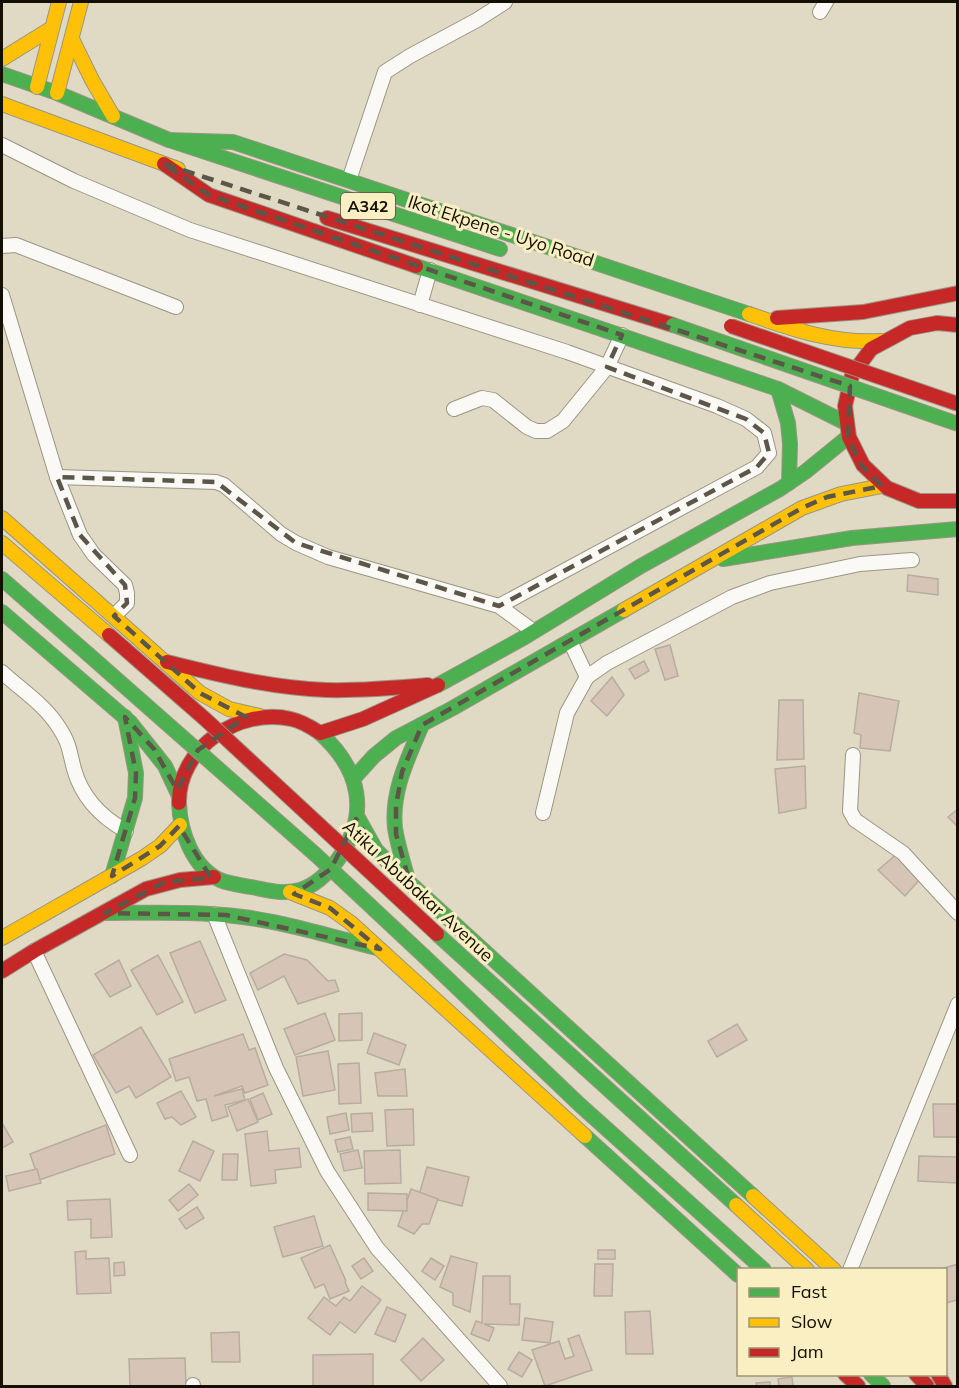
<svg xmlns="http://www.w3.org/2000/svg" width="959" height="1388" font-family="Mulish,sans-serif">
  <rect width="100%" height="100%" fill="#e0dac4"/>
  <g fill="#d6c5b7" stroke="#b7aca0" stroke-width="1.5">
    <polygon points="908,575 938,579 938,595 907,591"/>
    <polygon points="670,645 678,676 665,680 655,649"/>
    <polygon points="644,661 649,671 635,679 629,669"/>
    <polygon points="612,677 624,695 607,716 591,701"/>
    <polygon points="859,693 899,701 890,751 860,748 861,735 854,733"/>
    <polygon points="779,700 803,700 804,759 777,760"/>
    <polygon points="805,766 806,808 779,813 775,769"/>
    <polygon points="958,809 958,827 948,817"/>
    <polygon points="897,854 921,878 905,896 878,870"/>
    <polygon points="200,941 226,1000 195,1013 170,953"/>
    <polygon points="284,954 307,960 328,981 335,980 339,991 298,1004 284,976 258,990 250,973"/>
    <polygon points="158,955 183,1002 157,1015 131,970"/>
    <polygon points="119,960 131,986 110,997 95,974"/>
    <polygon points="325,1013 335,1040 295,1055 284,1029"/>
    <polygon points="362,1013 362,1040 339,1041 339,1014"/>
    <polygon points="737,1024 747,1040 717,1057 708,1041"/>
    <polygon points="141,1027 171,1077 136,1098 129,1086 116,1093 93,1055"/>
    <polygon points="374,1033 406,1045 399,1065 367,1053"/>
    <polygon points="243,1034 249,1050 255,1048 268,1085 245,1093 242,1086 214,1096 242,1089 245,1100 225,1105 228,1116 212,1121 206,1099 197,1101 189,1077 176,1081 169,1059"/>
    <polygon points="328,1051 335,1090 303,1096 296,1057"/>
    <polygon points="359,1063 361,1103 339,1104 338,1064"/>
    <polygon points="405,1069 407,1096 378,1096 375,1073"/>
    <polygon points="181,1091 196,1117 181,1125 172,1117 165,1119 157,1103"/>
    <polygon points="263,1093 272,1114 258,1120 250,1099"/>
    <polygon points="248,1099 258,1122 237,1131 228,1107"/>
    <polygon points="933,1104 958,1104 958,1137 934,1137"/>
    <polygon points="413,1109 414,1145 387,1146 385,1110"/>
    <polygon points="346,1113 349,1130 330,1134 327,1117"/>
    <polygon points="372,1113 373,1131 352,1132 351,1114"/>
    <polygon points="2,1123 13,1142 2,1148"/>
    <polygon points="106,1125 115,1154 39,1180 30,1154"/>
    <polygon points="267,1131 269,1151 299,1148 301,1167 275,1170 276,1183 251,1186 245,1134"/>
    <polygon points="350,1137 353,1149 338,1152 335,1140"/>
    <polygon points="193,1141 214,1151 200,1181 179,1171"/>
    <polygon points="358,1150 362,1168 344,1171 340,1154"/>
    <polygon points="400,1150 401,1183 365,1184 364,1151"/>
    <polygon points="223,1154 238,1154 237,1180 222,1180"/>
    <polygon points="919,1156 958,1157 958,1183 918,1181"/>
    <polygon points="427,1167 469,1177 462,1206 419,1195"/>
    <polygon points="37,1169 41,1183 9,1191 6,1176"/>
    <polygon points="189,1184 198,1195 178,1211 169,1200"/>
    <polygon points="411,1189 438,1199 429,1224 422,1224 414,1234 398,1226"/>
    <polygon points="368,1193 407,1194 407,1211 368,1210"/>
    <polygon points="110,1199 112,1237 91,1238 91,1219 68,1220 67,1201"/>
    <polygon points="197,1207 204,1218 186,1229 179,1219"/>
    <polygon points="314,1216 323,1246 283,1257 274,1227"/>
    <polygon points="330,1245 346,1281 345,1282 349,1291 330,1299 324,1284 315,1288 301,1258"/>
    <rect x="598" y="1250" width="17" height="9"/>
    <polygon points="86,1251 86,1259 109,1258 111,1293 77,1294 75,1252"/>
    <polygon points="451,1256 477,1263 470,1312 453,1305 453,1293 440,1287"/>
    <polygon points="364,1258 373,1271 361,1279 352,1266"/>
    <polygon points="431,1258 444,1266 435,1280 422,1271"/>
    <polygon points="124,1262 125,1275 114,1276 114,1263"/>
    <polygon points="595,1264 613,1264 612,1296 594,1296"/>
    <polygon points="958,1264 958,1302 957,1300 946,1303 946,1270 937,1270"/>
    <polygon points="483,1276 510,1276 510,1304 520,1304 519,1325 484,1324 494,1328 489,1341 471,1334 476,1321 482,1323"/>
    <polygon points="362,1286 381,1300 355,1333 340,1322 330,1335 308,1318 324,1297 336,1306 344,1297 350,1301"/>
    <polygon points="387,1307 406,1315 395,1342 375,1334"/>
    <polygon points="650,1311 653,1354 626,1354 625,1312"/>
    <polygon points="525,1318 553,1322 550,1343 522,1340"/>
    <polygon points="239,1332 240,1362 212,1362 211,1333"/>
    <polygon points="579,1335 592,1370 545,1386 532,1350 559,1341 565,1359 574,1356 568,1339"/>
    <polygon points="423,1338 444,1360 421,1381 401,1360"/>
    <polygon points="519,1352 532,1360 522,1377 508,1369"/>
    <polygon points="373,1354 373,1386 313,1386 313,1355"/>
    <polygon points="185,1358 186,1386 130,1386 129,1359"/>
    <polygon points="792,1377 793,1386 779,1386 778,1379"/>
    <polygon points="770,1382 770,1386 757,1386 756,1383"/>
  </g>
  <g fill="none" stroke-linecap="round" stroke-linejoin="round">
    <g stroke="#9a9584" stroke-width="16">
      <g id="street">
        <polyline points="820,12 826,2"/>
        <polyline points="2,145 74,181 190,230 567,352 717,406 746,419 764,433 769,453 757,467 499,606"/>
        <polyline points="349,180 385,72 410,56 477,20 505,2"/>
        <polyline points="2,246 16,245 176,307"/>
        <polyline points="2,295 57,477 80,535 94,555 125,585 127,593 127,603 114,616"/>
        <polyline points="420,305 430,270"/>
        <polyline points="454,409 482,398 493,400 527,427 536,431 547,431 563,421 607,367 622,335"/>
        <polyline points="57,477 216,482 224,485 281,534 296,543 328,557 499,606 533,631"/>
        <polyline points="570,641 587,677"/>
        <path d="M2,672c18,17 42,32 56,54 12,18 11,24 16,43 8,29 27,48 52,62"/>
        <polyline points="853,755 850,811 855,820 903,853 958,913"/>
        <polyline points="543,813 567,713 587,677 607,663 732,597 770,583 860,564 912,560"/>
        <polyline points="214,914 276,1068 327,1171 377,1248 500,1386"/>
        <polyline points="34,951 130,1155"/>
        <polyline points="850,1270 958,1004"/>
        <polyline points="193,1386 193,1385"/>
      </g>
    </g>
    <g stroke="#9a9584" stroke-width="16">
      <g id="fast">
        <polyline points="2,74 57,93 169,140 500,249"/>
        <polyline points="169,140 233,142 749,314"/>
        <polyline points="416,266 778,389 846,423"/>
        <polyline points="778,389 788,423 790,444 789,483"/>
        <polyline points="723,559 852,538 958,529"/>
        <polyline points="2,579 88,654"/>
        <polyline points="2,612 130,722 165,766 179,796"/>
        <polyline points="438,685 525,637 641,566 780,489 805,472 848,437"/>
        <polyline points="353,779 374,756 396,738 453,708 624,610"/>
        <path d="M179,803c1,28 13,64 41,77 10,4 20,5 31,7 17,3 32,8 49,3 17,-5 29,-18 39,-32 31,-45 21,-89 -19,-125"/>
        <polyline points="357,816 376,850 402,876 753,1196"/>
        <polyline points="112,876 135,798 136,773 125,717"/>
        <path d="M409,883c-5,-18 -11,-36 -14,-55 -4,-36 13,-70 27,-103"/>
        <path d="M105,913c46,0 92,-2 138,4 45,6 90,20 134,31"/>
        <polyline points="437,934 736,1205"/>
        <polyline points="425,957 580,1105 764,1270"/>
        <polyline points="585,1136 738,1275"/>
        <polyline points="871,1374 883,1386"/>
      </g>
    </g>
    <g stroke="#9a9584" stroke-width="16">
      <g id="slow">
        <polyline points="72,39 92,80 113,116"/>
        <polyline points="2,59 52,28"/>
        <polyline points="37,87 59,2"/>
        <polyline points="57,93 81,2"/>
        <polyline points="2,104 178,169"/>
        <path d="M749,314c43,15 85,30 132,27"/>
        <polyline points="2,518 200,693 229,709 260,716"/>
        <polyline points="2,543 109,635"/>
        <polyline points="624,610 802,508 841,494 882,486"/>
        <polyline points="290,892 330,908 351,923 585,1136"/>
        <polyline points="2,938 141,859 160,846 180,825"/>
        <polyline points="753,1196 834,1270"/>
        <polyline points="736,1205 807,1270"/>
      </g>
    </g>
    <g stroke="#9a9584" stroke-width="16">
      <g id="jam">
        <polyline points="164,164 209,195 416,266"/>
        <polyline points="327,218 673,325"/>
        <polyline points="777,318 863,312 958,293"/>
        <polyline points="958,325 937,323 910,328 871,349 852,375 845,406 849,437 863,465 887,488 919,501 958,501"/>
        <path d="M167,662c52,13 105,26 159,28 34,1 68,-2 102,-5"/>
        <path d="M179,803c-1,-55 60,-96 112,-84 10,2 20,8 29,14l43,-14 75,-34"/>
        <polyline points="2,971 34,951 146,889 180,880 214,877"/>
        <polyline points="845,1374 858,1386"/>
        <polyline points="916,1374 927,1386"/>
        <polyline points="938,1374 945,1386"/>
      </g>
    </g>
    <use href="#street" stroke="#faf9f6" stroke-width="14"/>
    <use href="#fast" stroke="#4caf50" stroke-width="14"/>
    <use href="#slow" stroke="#ffc107" stroke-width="14"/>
    <use href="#jam" stroke="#c62828" stroke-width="14"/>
    <g stroke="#9a9584" stroke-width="16" stroke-linecap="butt">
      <g id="fast-bridge">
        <polyline points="673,325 958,424"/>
        <polyline points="88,654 316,855 425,957"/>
      </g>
    </g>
    <g stroke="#9a9584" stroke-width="16" stroke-linecap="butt">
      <g id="jam-bridge">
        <polyline points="731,326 958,404"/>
        <polyline points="109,635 205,719 437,934"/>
      </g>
    </g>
    <use href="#fast-bridge" stroke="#4caf50" stroke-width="14"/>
    <use href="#jam-bridge" stroke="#c62828" stroke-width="14"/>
  </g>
  <path fill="none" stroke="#5b5647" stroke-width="4.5" stroke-dasharray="12 8" stroke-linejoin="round" d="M164,164l686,222 -2,51 13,28 21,21 -55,11 -25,11 -380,217 -20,47 -6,34v28l14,49 -34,-33 -20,-31 -25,50 -37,25 36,14 50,41 -154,-34 -121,-2 60,-31 46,-4 -32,-52 -19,20 -48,30 23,-78 1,-25 -11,-56 29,32 23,41 21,-40 48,-33 -46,-24 -86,-77 13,-13 -2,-18 -45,-50 -23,-58 159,5 80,61 203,63 258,-139 12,-14 -5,-20 -18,-14 -139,-52 15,-32 -413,-140z"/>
  <g text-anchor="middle" stroke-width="6" stroke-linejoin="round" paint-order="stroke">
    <rect fill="#faeec3" stroke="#59523d" stroke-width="1.5" x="341" y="193" width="54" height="26" rx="4.5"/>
    <g font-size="16" font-weight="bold" fill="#140f03">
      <text x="368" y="212">A342</text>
    </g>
    <g font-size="18" fill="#140f03" stroke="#faeec3">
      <text transform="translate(501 231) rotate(18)" y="6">Ikot Ekpene - Uyo Road</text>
      <text transform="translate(418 891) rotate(43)" y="6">Atiku Abubakar Avenue</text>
    </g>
  </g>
  <rect width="959" height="1388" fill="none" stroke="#140f03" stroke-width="6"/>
  <rect x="737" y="1268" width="210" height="108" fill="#faeec3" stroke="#9e9576" stroke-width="1.5"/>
  <rect x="749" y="1288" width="30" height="9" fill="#4caf50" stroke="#9e9576" stroke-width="1.5"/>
  <text x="791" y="1298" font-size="18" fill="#140f03">Fast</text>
  <rect x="749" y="1318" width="30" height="9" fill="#ffc107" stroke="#9e9576" stroke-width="1.5"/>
  <text x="791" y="1328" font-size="18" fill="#140f03">Slow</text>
  <rect x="749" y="1348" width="30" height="9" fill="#c62828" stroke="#9e9576" stroke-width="1.5"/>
  <text x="791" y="1358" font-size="18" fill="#140f03">Jam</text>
</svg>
